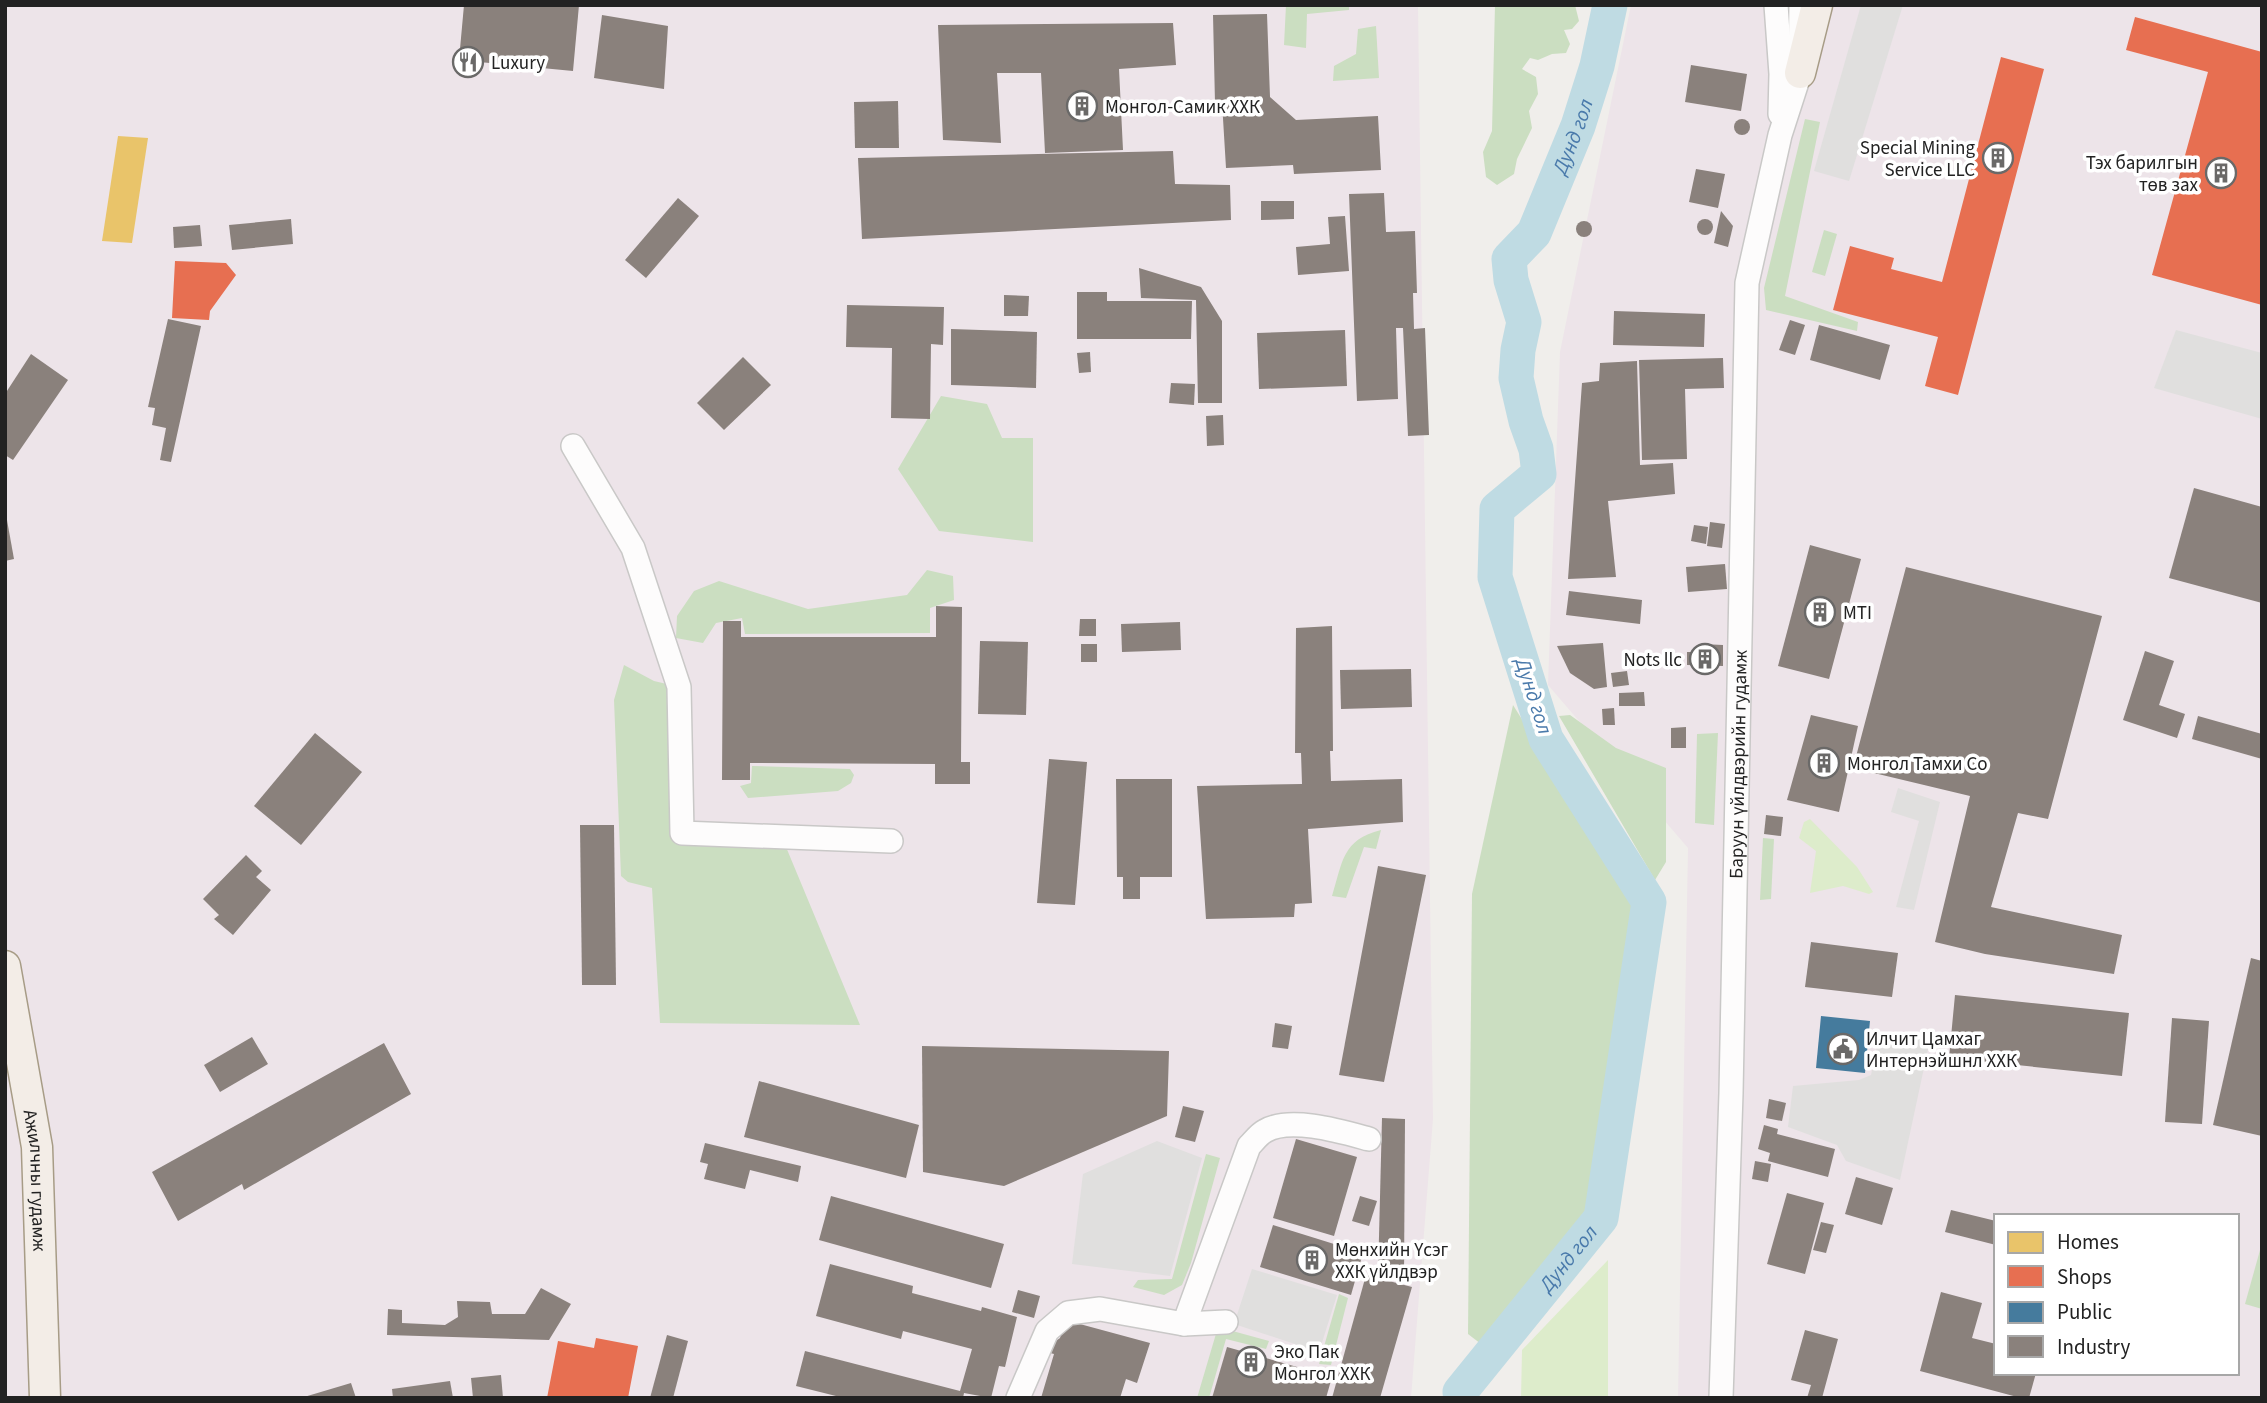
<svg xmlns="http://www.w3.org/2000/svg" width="2267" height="1403" font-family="'Source Sans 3',sans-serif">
  <rect width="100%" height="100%" fill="#f0eeeb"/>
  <g fill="#ede4e9" fill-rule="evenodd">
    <polygon points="5,5 1418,5 1433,1119 1411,1398 5,1398"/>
    <path d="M1631,5h631v1393h-584l10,-550 -140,-163 12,-333zM1996,1216h241v157h-241z"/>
  </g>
  <g fill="#ddeccb">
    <polygon points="1810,819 1857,867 1873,892 1869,894 1843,886 1810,893 1816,851 1799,838 1804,822"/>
    <polygon points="1608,1260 1608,1398 1521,1398 1522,1350"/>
  </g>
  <g fill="#cbdec1">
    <polygon points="1286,5 1349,5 1349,10 1307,14 1306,48 1284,45"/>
    <polygon points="1495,5 1575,5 1579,21 1572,29 1564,30 1570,44 1566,53 1552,54 1538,60 1530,58 1522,69 1536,77 1538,94 1529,111 1532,128 1517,159 1514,174 1497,185 1486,177 1483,152 1492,131"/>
    <polygon points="1376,26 1379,78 1333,81 1334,66 1356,54 1358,29"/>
    <polygon points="1805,119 1820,122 1785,296 1858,322 1857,331 1766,310 1764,288"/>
    <polygon points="1824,230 1837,234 1825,276 1812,272"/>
    <polygon points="941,396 987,404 1002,438 1033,438 1033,542 939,531 898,469"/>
    <polygon points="927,570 953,576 954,600 930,608 930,633 745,634 742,618 716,623 703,643 676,638 677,616 694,591 719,581 808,609 907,595"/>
    <polygon points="624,665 654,681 671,685 680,835 786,847 860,1025 660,1023 652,888 628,882 621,876 614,700"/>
    <polygon points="1513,705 1640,908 1592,1218 1481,1344 1468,1334 1472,894"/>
    <polygon points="1570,715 1616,748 1666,768 1666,862 1655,880 1559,716"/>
    <polygon points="1718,733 1714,825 1695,823 1697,734"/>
    <polygon points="752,766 850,769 854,775 851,783 838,791 748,798 740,786 751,783"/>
    <path d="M1381,830l-5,19 -12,-2 -18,51 -14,-2c11,-35 10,-56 49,-66z"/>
    <polygon points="1763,838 1774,839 1771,899 1760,900"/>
    <polygon points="1206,1154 1220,1158 1191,1263 1182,1285 1164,1295 1133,1287 1138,1280 1172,1279"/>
    <polygon points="2262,1243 2262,1309 2245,1304"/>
    <polygon points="1339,1294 1348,1298 1331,1365 1319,1364"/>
    <polygon points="1218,1327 1269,1341 1266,1349 1226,1339 1209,1398 1197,1398"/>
  </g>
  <g fill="#e0dfde">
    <polygon points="1861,5 1903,5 1849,181 1814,171"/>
    <polygon points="2176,330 2262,353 2262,419 2154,388"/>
    <polygon points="1898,788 1940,802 1914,910 1896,907 1919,821 1891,812"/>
    <polygon points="1931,1035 1900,1180 1846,1161 1837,1145 1788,1127 1793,1086 1859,1080 1871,1075 1879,1036"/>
    <polygon points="1157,1141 1202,1158 1170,1276 1072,1264 1083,1174"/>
    <polygon points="1252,1269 1337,1295 1319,1352 1234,1324"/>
  </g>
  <polygon fill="#e9c46a" points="118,136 148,138 132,243 102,241"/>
  <g fill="#e76f51">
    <polygon points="2135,17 2262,52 2262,305 2152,275 2208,72 2126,50"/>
    <polygon points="2001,57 2044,69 1958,395 1925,386 1938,337 1833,310 1850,246 1894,258 1891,269 1942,282"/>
    <polygon points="175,261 226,263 236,275 210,311 209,320 172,318"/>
    <polygon points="596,1338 638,1346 628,1398 547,1398 558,1341 594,1348"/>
  </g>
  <polygon fill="#457b9d" points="1821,1016 1870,1021 1865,1073 1816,1068"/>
  <g fill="#8a817c">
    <polygon points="464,5 579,5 573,71 459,60"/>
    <polygon points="1267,14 1270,97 1296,120 1378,116 1381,170 1294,174 1293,165 1226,168 1222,102 1215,103 1213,15"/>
    <polygon points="602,15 668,26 664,89 594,78"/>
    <polygon points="1173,23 1176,65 1119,69 1123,150 1045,153 1041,73 997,73 1001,143 943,140 938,25"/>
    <polygon points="1691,65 1747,74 1741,111 1685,102"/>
    <polygon points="898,101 899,148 855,148 854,102"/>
    <circle cx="1742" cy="127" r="8"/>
    <polygon points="1173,151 1175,184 1230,185 1231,220 862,239 858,158"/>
    <polygon points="1696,169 1725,174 1718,208 1689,202"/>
    <polygon points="1384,193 1386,232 1415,231 1417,293 1413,293 1414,329 1425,328 1429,435 1408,436 1403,328 1396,328 1398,399 1357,401 1349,194"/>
    <polygon points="678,198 699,216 646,278 625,260"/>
    <polygon points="1261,201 1294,201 1294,219 1261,220"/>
    <polygon points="1721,211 1733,226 1728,247 1714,243"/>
    <polygon points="1345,216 1349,271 1298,275 1296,247 1330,244 1328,217"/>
    <polygon points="291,219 293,244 232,250 229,225"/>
    <circle cx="1705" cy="227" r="8"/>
    <circle cx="1584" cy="229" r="8"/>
    <polygon points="200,225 202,246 174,248 173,227"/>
    <polygon points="1139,268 1201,287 1222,321 1222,403 1198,403 1196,300 1141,298"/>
    <polygon points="1077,292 1107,292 1107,301 1192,301 1191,339 1077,339"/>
    <polygon points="1004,295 1029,296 1028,316 1004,316"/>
    <polygon points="847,305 944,307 943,345 931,344 930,419 891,418 892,348 846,347"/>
    <polygon points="1614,311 1705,314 1704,347 1613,345"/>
    <polygon points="168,319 201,326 171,462 160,460 166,428 152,425 155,408 148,407"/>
    <polygon points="1790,320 1805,325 1795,355 1779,350"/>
    <polygon points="1819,325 1890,345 1880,380 1810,360"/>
    <polygon points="951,329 1037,332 1036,388 951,385"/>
    <polygon points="1345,330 1347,386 1259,389 1257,333"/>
    <polygon points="1090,352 1091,372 1079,373 1077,353"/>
    <polygon points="31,354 68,380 13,460 5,455 5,394"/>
    <polygon points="743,357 771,385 724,430 697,403"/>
    <polygon points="1723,358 1724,388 1685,389 1687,459 1642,460 1639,360"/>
    <polygon points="1637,361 1640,465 1673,463 1675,494 1608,501 1616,577 1568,579 1582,383 1599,381 1600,363"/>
    <polygon points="1171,383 1195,384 1194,405 1169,403"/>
    <polygon points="1223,415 1224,445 1207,446 1206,416"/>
    <polygon points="2194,488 2262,507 2262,603 2169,578"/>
    <polygon points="5,509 14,559 5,561"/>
    <polygon points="1710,522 1725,524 1722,548 1707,546"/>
    <polygon points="1694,525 1708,527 1706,544 1691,541"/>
    <polygon points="1810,545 1861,559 1829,679 1778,666"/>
    <polygon points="1725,564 1727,589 1688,592 1686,567"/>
    <polygon points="1906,567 2102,616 2048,819 2018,813 1991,907 2122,935 2114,974 1985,954 1935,942 1970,796 1853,768"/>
    <polygon points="1569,591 1642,600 1640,624 1566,615"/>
    <polygon points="936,606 962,607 961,762 970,762 970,784 935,784 935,764 750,763 750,780 722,780 723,621 741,621 741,637 936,637"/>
    <polygon points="1080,619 1096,619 1096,636 1079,636"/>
    <polygon points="1180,622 1181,650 1122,652 1121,624"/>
    <polygon points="1332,626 1333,751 1330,751 1331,781 1402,779 1403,822 1308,829 1312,903 1295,904 1294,917 1206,919 1197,786 1302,784 1301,753 1295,753 1296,628"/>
    <polygon points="980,641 1028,642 1026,715 978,714"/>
    <polygon points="1603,643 1607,687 1594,689 1570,673 1557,646"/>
    <rect x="1081" y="644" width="16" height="18"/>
    <polygon points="1702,644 1723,645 1723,666 1687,665 1687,652 1702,652"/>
    <polygon points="2145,651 2174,661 2159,705 2185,714 2177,738 2123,720"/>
    <polygon points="1411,669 1412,707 1341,709 1340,670"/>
    <polygon points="1627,671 1629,685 1613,687 1611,673"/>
    <polygon points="1644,692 1645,706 1619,706 1619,693"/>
    <polygon points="1614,708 1615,725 1603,725 1602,709"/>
    <polygon points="1811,715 1858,726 1839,812 1787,800"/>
    <polygon points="2198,716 2262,734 2262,759 2192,739"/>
    <polygon points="1686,727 1686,748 1671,748 1671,728"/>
    <polygon points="315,733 362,772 301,845 254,806"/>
    <polygon points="1049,759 1087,762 1075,905 1037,903"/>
    <polygon points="1116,779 1172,779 1172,877 1140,877 1140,899 1123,899 1123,877 1117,877"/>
    <polygon points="1766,815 1783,817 1781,836 1764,834"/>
    <polygon points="580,825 614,825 616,985 582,985"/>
    <polygon points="246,855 262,871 256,877 271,890 233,935 214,919 219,915 203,899"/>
    <polygon points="1378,866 1426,875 1384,1082 1339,1075"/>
    <polygon points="1811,942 1898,953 1892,997 1805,987"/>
    <polygon points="2251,958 2262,961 2262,1136 2213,1125"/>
    <polygon points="1955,995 2129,1013 2122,1076 1949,1058"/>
    <polygon points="2172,1018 2209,1021 2202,1124 2165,1122"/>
    <polygon points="1275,1023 1292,1026 1288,1049 1272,1047"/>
    <polygon points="252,1037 268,1064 220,1092 204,1065"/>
    <polygon points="384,1043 411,1094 244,1190 242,1184 178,1221 152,1172"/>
    <polygon points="922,1046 1169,1051 1167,1116 1004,1186 923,1172"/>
    <polygon points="759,1081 919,1125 906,1178 744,1137"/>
    <polygon points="1769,1099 1786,1103 1782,1121 1766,1118"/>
    <polygon points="1183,1106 1204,1111 1195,1142 1175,1137"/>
    <polygon points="1382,1118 1405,1119 1404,1279 1378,1276"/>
    <polygon points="1764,1125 1778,1129 1777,1134 1835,1149 1828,1177 1768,1161 1770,1153 1758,1149"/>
    <polygon points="1296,1139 1357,1157 1334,1236 1273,1218"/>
    <polygon points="705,1143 801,1166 798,1182 750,1170 745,1189 704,1179 708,1164 700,1162"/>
    <polygon points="1755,1161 1771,1164 1768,1182 1752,1179"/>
    <polygon points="1856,1177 1893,1188 1882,1225 1845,1214"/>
    <polygon points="1787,1193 1824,1203 1805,1274 1767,1264"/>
    <polygon points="831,1196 1004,1244 991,1288 819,1240"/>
    <polygon points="1360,1196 1377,1201 1369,1226 1352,1221"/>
    <polygon points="1951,1210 1996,1221 1996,1245 1945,1232"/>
    <polygon points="1821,1222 1834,1225 1826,1253 1813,1250"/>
    <polygon points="1273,1225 1363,1253 1351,1295 1260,1267"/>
    <polygon points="830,1264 913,1286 912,1293 981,1311 982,1307 1017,1317 1005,1367 999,1366 991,1398 964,1393 963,1398 844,1398 796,1386 805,1351 960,1391 972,1349 903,1331 901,1339 816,1316"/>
    <polygon points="1366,1275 1412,1287 1380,1398 1332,1398"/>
    <polygon points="541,1288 571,1304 549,1340 387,1335 388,1309 402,1310 402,1323 445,1325 458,1317 457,1301 490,1302 492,1314 525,1314"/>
    <polygon points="1018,1290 1040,1296 1034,1318 1012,1312"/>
    <polygon points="1941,1292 1982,1303 1972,1338 1996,1344 1996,1373 2036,1373 2029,1398 2021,1398 1920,1371"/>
    <polygon points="1065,1320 1150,1343 1137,1383 1126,1379 1120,1398 1041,1398 1054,1354 1042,1351 1060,1338"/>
    <polygon points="1805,1330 1838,1339 1822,1398 1807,1398 1811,1385 1791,1380"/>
    <polygon points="667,1335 688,1341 673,1398 650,1398"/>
    <polygon points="1227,1347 1332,1377 1326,1398 1212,1398"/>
    <polygon points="501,1375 503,1398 473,1398 471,1378"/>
    <polygon points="450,1381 453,1398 393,1398 392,1389"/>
    <polygon points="351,1383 356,1398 305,1398 304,1397"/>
  </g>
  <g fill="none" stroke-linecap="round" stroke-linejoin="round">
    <path stroke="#bfdbe3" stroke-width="35" id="s1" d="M1461,1398l-1,-6 141,-174 48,-316 -103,-163 -51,-162 2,-68 42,-35 -3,-25 -10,-28 -10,-43 2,-28 6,-28 -13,-42 -2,-21 25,-26 44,-107 19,-60 13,-61"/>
    <g stroke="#c9c8c7" stroke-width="26">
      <g id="minor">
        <polyline points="1776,5 1781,74 1780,114"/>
        <polyline points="573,446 633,548 679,687 682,833 891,841"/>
        <path d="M1184,1324l65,-178c5,-5 10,-12 16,-15 25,-15 78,1 104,8"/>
        <polyline points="1018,1398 1047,1331 1068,1313 1100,1309 1184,1324 1226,1322"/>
        <path id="s2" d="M1721,1398l10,-305 16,-810 33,-148 20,-62 1,-68"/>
      </g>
    </g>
    <g stroke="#a79c86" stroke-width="33">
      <g id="major">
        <polyline points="1800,73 1817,5"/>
        <path id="s3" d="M5,966l32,181 8,251"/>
      </g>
    </g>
    <use href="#minor" stroke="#fdfcfc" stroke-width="23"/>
    <use href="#major" stroke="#f3ede7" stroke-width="30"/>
  </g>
  <defs>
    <g id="restaurant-ring" transform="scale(1.575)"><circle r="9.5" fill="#fff" stroke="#6a6968" stroke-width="1.5"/><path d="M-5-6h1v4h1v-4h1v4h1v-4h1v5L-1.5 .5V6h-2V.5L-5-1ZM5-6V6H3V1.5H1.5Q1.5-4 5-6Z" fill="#6a6968"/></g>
    <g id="building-ring" transform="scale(1.575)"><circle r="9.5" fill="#fff" stroke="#6a6968" stroke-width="1.5"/><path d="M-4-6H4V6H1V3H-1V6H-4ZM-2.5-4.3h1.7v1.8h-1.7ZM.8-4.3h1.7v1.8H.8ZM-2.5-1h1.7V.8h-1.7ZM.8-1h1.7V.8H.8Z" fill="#6a6968"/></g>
    <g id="civic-ring" transform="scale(1.575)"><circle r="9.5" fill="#fff" stroke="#6a6968" stroke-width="1.5"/><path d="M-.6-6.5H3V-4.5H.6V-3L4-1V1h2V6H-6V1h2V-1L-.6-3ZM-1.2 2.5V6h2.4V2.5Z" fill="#6a6968"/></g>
  </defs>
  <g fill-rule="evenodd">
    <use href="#restaurant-ring" x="468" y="62"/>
    <use href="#building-ring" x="1082" y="106"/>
    <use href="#building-ring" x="1998" y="158"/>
    <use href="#building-ring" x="2221" y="173"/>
    <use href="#building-ring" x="1820" y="612"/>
    <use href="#building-ring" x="1705" y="659"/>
    <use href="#building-ring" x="1824" y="763"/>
    <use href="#civic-ring" x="1843" y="1049"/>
    <use href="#building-ring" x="1312" y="1260"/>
    <use href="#building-ring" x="1251" y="1362"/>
  </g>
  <g text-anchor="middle" stroke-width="7" stroke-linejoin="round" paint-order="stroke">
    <g font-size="19" fill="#222" stroke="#fff" text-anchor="start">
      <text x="491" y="69">Luxury</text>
      <text x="1105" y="113">Монгол-Самик ХХК</text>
      <text x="1975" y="154" text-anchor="end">Special Mining<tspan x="1975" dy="22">Service LLC</tspan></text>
      <text x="2198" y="169" text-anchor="end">Тэх барилгын<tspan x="2198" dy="22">төв зах</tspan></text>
      <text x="1843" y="619">MTI</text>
      <text x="1682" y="666" text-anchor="end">Nots llc</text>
      <text x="1847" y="770">Монгол Тамхи Со</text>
      <text x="1866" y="1045">Илчит Цамхаг<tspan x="1866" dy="22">Интернэйшнл ХХК</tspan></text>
      <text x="1335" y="1256">Мөнхийн Үсэг<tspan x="1335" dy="22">ХХК үйлдвэр</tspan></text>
      <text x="1274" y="1358">Эко Пак<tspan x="1274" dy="22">Монгол ХХК</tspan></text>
    </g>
    <g font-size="19" fill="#222" stroke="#fff">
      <text dy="7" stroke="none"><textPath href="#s2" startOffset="634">Баруун үйлдвэрийн гудамж</textPath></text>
      <text dy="7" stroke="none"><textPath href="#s3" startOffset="217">Ажилчны гудамж</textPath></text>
    </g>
    <g font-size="21" font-style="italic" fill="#4a7aab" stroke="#fff">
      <text dy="7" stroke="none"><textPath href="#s1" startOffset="1396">Дунд гол</textPath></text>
      <text transform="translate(1534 696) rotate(72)" y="7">Дунд гол</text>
      <text dy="7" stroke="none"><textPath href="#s1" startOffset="178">Дунд гол</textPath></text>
    </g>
  </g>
  <rect width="2267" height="1403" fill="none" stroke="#222222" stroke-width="14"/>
  <rect x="1994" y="1214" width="245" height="161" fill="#ffffff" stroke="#a7a7a7" stroke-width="2"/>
  <rect x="2008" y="1232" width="35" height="21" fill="#e9c46a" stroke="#a7a7a7" stroke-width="2"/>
  <text x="2057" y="1249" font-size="21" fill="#222222">Homes</text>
  <rect x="2008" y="1266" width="35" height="21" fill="#e76f51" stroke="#a7a7a7" stroke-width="2"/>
  <text x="2057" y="1284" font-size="21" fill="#222222">Shops</text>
  <rect x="2008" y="1302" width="35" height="21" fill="#457b9d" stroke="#a7a7a7" stroke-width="2"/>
  <text x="2057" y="1319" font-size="21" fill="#222222">Public</text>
  <rect x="2008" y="1336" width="35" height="21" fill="#8a817c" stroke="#a7a7a7" stroke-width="2"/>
  <text x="2057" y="1354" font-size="21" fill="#222222">Industry</text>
</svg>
